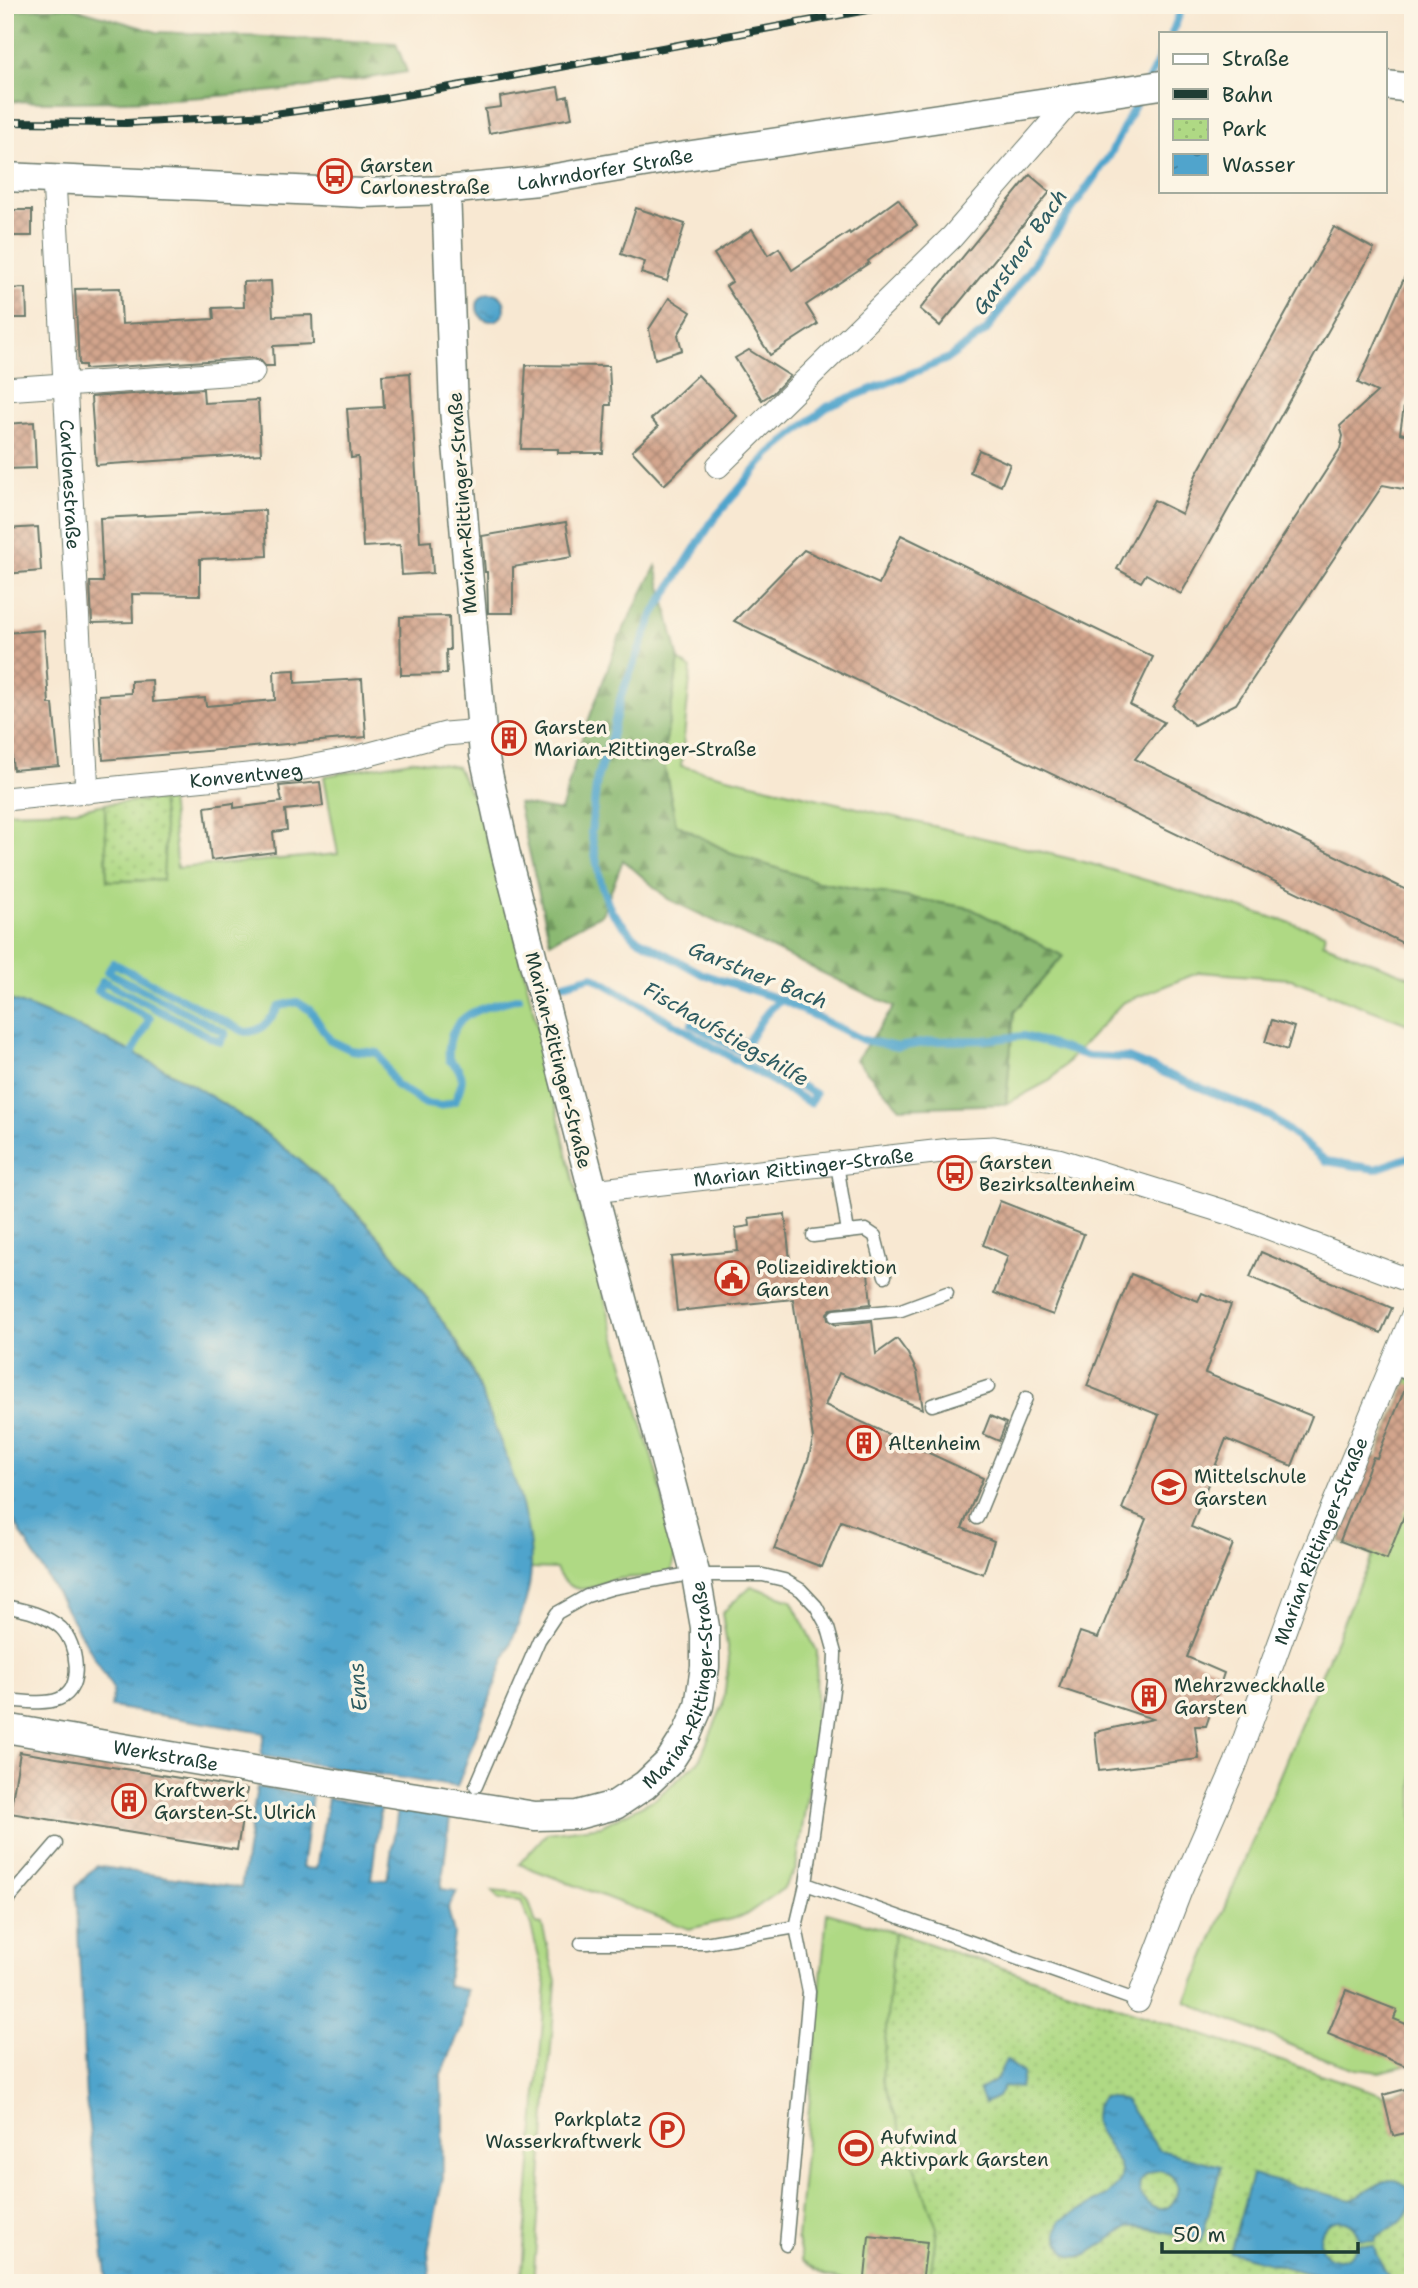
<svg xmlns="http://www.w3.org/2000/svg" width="1418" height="2288" font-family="'Shantell Sans',sans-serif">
  <defs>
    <pattern id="forest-firs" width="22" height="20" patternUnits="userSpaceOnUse" patternTransform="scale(1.75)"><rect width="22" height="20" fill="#8bb972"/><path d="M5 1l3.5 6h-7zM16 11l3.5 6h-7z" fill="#71985e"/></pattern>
    <pattern id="park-dots" width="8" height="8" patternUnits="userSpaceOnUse" patternTransform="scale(1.75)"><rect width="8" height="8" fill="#afd984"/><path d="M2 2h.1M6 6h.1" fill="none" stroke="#96bb73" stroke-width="1.8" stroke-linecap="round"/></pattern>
    <pattern id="water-ripples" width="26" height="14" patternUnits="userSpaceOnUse" patternTransform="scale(1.75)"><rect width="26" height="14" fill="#50a4cc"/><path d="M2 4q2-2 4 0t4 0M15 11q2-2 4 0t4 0" fill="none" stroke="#4287a6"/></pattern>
    <pattern id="building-cross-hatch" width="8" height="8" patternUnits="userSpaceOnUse" patternTransform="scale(1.75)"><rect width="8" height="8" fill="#d3a58d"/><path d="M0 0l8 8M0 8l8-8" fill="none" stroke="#ab8874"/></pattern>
  </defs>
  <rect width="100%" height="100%" fill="#fcf5e5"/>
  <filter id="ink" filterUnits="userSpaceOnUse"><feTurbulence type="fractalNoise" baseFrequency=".0143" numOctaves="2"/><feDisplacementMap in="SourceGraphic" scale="14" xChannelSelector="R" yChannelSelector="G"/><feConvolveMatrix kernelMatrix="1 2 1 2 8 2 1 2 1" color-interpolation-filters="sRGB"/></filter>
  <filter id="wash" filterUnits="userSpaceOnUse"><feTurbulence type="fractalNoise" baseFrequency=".00686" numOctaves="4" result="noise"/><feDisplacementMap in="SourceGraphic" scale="28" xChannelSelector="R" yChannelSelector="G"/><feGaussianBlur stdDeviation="1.57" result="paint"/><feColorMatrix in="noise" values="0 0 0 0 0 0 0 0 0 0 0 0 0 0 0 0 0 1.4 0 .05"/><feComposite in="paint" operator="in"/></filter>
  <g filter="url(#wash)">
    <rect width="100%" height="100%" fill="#f8e8d2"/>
    <g fill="#afd984" stroke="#678b5c" stroke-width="2">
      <polygon points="679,660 691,669 681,766 1088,863 1325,933 1323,943 1413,978 1413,1026 1291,979 1200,972 1122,1003 1051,1080 1006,1104 1014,1012 1063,956 970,908 818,882 729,852 676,824 663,759"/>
      <path d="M416,760l41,7 17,33 35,108 71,300 30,110 49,163 16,75 -4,16c-19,7 -39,3 -59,8 -12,3 -25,12 -37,8 -10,-3 -15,-10 -19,-19l-25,-1c-3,-50 -19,-96 -37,-142 -9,-23 -17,-47 -28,-69 -9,-17 -22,-32 -32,-48 -101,-154 -259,-249 -429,-311v-186l71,-2 29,-6 2,77 55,-1 3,-42 -4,-39 9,-1 7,70 161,-14 -14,-78z"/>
      <polygon points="1413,1368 1413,2064 1379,2072 1356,2069 1315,2055 1186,2002 1359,1584 1373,1556 1340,1541 1373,1457 1377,1458"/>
      <polygon points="751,1586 791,1600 817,1651 815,1743 796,1869 784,1888 744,1916 689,1929 519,1864 547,1833 601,1826 655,1799 699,1761 723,1705 729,1659 722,1613"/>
      <polygon points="492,1891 522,1894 529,1902 536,1924 542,1925 556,1981 533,2283 521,2283 546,1985 531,1926 521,1901 499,1899"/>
      <polygon points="827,1913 894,1932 1383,2095 1300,2283 855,2283 827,2276 802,2260 797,2239"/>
    </g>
    <g fill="url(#forest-firs)" stroke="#557b53" stroke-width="2">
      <path d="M71,7l86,25 239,11 11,29c-44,7 -89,15 -133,19 -89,9 -180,13 -269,10v-91z"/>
      <polygon points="656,566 679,660 663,759 676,824 729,852 818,882 970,908 1063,956 1014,1012 1006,1104 900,1108 856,1060 894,1007 668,899 623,860 602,914 550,942 518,803 561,811 582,738 619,638"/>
    </g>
    <g fill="url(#park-dots)" stroke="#678b5c" stroke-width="2">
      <polygon points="161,799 165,838 163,880 107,881 105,804"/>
      <polygon points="894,1932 1383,2095 1413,2087 1413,2283 929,2283 937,2228 882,2079"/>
    </g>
    <g fill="url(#water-ripples)" stroke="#387080" stroke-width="2" fill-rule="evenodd">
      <circle cx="491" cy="307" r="14"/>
      <path d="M5,998c174,63 328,158 431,314 10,15 21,29 29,45 12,23 21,48 31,73 16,41 36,93 35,137 -1,33 -16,66 -28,96 -15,41 -31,83 -46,124l-196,-31 3,-23 -153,-26 2,-18 -108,-183z"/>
      <polygon points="257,1787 312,1796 302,1868 316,1869 328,1798 381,1807 371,1879 387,1880 398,1809 450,1817 441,1889 457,1891 448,1909 454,1934 447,1986 467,1990 462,2027 441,2075 443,2177 428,2251 431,2283 107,2283 86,2100 76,1887 96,1866 241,1888"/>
      <polygon points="1006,2060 1023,2073 1020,2088 1004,2086 998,2097 985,2103 979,2090 996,2080"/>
      <path d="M1104,2097l21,3 34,50 62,16 -20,76c-15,-4 -55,-18 -69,-15 -22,4 -61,58 -74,10 -2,-7 0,-10 2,-16 13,-8 55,-27 60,-40 11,-25 -49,-55 -16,-84zM1161,2170c10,4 14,8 17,18 -10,54 -70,-12 -17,-18z"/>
      <path d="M1252,2175l99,25c11,-5 23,-15 35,-19 19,-6 31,16 22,32 -6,11 -20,17 -31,23l-2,5 -16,-2c-1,-3 -2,-7 -4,-10 -9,-15 -31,-9 -34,6 -7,24 28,35 37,9l16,2 2,8 16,29h-47l-115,-31z"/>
    </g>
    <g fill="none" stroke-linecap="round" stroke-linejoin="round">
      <g stroke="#50a4cc" stroke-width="8">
        <polyline points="1172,33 1183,5"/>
        <polyline points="1148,81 1161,55"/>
        <polyline points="1140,95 1110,155 986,331 947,359 827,407 769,454 713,520 654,613 621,696 611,737 597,778 591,833 601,884 611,911 634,937 702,974 782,1000 863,1040 898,1047 935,1041 984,1040 1024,1036 1088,1056 1128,1058 1270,1116 1326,1161 1375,1169 1413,1156"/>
        <path d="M564,984l28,-8 218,127 5,-9 -123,-70 5,-8 50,28c10,-17 18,-34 35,-44"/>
        <path d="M133,1052l17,-34 -52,-27 5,-10 117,61 5,-9 -117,-61 5,-9 132,69c19,0 24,-11 34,-26l18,-4 13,8 20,30 21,10 27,3 18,32 30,19 14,2 15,-5c8,-18 12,-28 -6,-41 -4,-48 33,-52 70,-62"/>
      </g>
    </g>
    <g id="blocks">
      <g fill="url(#building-cross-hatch)">
        <polygon points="558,87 560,98 568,96 572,118 489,133 485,109 501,107 500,97"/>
        <polygon points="1030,175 1050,192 940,326 920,309"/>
        <polygon points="898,199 917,225 868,261 869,263 806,305 818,324 770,355 726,286 732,282 714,254 752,229 768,255 779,248 792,270 849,232 850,234"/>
        <polygon points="636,208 685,224 667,281 641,273 645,262 621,254"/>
        <rect x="5" y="210" width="27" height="26"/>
        <polygon points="1334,227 1374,249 1181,594 1146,574 1141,582 1117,569 1154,500 1182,514 1196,475"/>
        <polygon points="1413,258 1413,387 1404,406 1400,433 1413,436 1413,491 1383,485 1236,704 1194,725 1173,706 1340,449 1343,436 1340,426 1377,392 1358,383"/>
        <polygon points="271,281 273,316 312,315 313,344 273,346 274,366 265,366 260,360 252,358 85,369 85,365 79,365 75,289 120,288 122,324 214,319 213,308 244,307 243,282"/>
        <polygon points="26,288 27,318 5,318 5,289"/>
        <polygon points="669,298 691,312 678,335 682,350 655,359 649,329"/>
        <polygon points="749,350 790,376 773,393 762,400 735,358"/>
        <polygon points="526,365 609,366 611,405 606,405 603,453 558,453 558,449 521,449"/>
        <polygon points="410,373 420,542 431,541 433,573 402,575 400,545 363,547 358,457 351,458 347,409 384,407 382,375"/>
        <polygon points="698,375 737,416 664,485 632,451 658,427 651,419"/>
        <polygon points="203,389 204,403 258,400 261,454 96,465 91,397"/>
        <polygon points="34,422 36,468 5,469 5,424"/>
        <polygon points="979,450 1010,464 1001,486 970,472"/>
        <polygon points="265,510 267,556 200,559 200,595 132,594 133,622 92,623 90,582 103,582 100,518"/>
        <polygon points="566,522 572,557 513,567 513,613 488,613 487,572 485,572 482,536"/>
        <polygon points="38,527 41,571 5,574 5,529"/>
        <polygon points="901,535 1153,657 1130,705 1164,722 1135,759 1413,893 1413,948 734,621 804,550 879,584"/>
        <polygon points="449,616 450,650 446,650 447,674 401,675 400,617"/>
        <polygon points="44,630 49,704 53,704 59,766 13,770 5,690 5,633"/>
        <polygon points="295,670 295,683 362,679 366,737 103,760 99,695 131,693 131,681 152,680 153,702 205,698 206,706 275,700 274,671"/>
        <polygon points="320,782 323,806 285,810 287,830 273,832 275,852 211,860 205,807 234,803 234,808 282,802 279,786"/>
        <polygon points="1272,1020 1294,1027 1287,1050 1265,1042"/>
        <polygon points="1000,1201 1084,1234 1053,1315 994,1293 1008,1256 983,1245"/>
        <polygon points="785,1214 791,1270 867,1262 871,1304 831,1309 827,1313 828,1320 836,1325 872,1321 876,1354 897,1339 908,1354 917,1372 923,1409 839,1373 825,1405 983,1478 962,1528 994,1541 983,1574 841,1521 822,1567 774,1549 809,1457 813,1439 793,1299 677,1311 671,1257 738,1251 736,1228 750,1226 749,1218"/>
        <polygon points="1261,1252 1392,1308 1381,1333 1250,1277"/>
        <polygon points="1131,1274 1198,1301 1202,1293 1231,1305 1205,1373 1312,1416 1292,1466 1226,1439 1191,1527 1233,1544 1187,1657 1224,1673 1206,1726 1195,1726 1199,1759 1099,1771 1095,1732 1153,1719 1059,1688 1080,1632 1098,1638 1146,1519 1122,1509 1159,1415 1087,1386"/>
        <polygon points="1407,1383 1413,1385 1413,1493 1387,1559 1340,1541 1373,1457 1377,1458"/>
        <polygon points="990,1416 1006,1423 999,1441 983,1434"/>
        <polygon points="20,1752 247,1789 237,1850 10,1813"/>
        <polygon points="1346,1990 1397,2010 1394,2019 1413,2027 1413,2055 1408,2067 1328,2034"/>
        <polygon points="1413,2087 1413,2131 1393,2136 1383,2095"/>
        <polygon points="869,2236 927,2242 922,2283 865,2278"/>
      </g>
    </g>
  </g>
  <g filter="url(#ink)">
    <use href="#blocks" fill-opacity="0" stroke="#6b796b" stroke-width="2"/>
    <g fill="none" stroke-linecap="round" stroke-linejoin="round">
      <g stroke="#6b796b" stroke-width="15">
        <g id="service">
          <polyline points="837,1164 848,1232 866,1230 875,1236 885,1276"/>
          <polyline points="813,1236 848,1232"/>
          <polyline points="835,1316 901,1310 947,1293"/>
          <polyline points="1391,1367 1413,1376"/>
          <polyline points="932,1405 988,1387"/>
          <polyline points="977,1518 1026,1398"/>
          <path d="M5,1606c19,4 40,8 56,22 16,15 24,61 -2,71 -15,6 -37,2 -54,1"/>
          <polyline points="476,1786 539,1640 557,1613 587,1596 613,1588 684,1575 763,1575 784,1580 801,1590 816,1606 828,1628 835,1653 834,1682 806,1884 796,1927 809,1992 786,2245"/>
          <polyline points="806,1884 1138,2001"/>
          <polyline points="5,1903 56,1844"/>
          <polyline points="581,1943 705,1943 796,1927"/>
        </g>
      </g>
      <g stroke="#6b796b" stroke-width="25">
        <g id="minor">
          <path id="s1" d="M54,179l33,613"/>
          <polyline points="5,389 253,372"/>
          <polyline points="718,466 952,237 1074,97"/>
          <path id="s2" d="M5,799l283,-28 63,-12 94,-25 36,-3"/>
          <path id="s3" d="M593,1191l358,-41 43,-2 64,12 177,55 178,67"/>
          <path id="s4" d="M1138,2001l42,-110 56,-128 70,-192 107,-256"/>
        </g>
      </g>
      <g stroke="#6b796b" stroke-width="31">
        <g id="tertiary">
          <polyline points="1385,85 1413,88"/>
          <path id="s5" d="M5,177l358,16 83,-3 92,-9 134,-23 489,-73"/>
          <path id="s6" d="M5,1728l361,61 169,27 42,-1 38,-10 30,-20 24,-23 18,-28 12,-28 6,-39v-40l-9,-51 -103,-385 -87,-336 -22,-100 -30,-346 -8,-219"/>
        </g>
      </g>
      <use href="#service" stroke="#fff" stroke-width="12"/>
      <use href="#minor" stroke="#fff" stroke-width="23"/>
      <use href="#tertiary" stroke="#fff" stroke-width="28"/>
      <g stroke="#1f3d34" stroke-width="8">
        <polyline id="rail" points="5,122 126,123 267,115 370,101 474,83 894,5"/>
      </g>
      <use href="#rail" stroke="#fcf5e5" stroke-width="5" stroke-dasharray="16" stroke-linecap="butt"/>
    </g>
  </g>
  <defs>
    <g id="bus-ring" transform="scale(1.75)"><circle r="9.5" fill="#fcf5e5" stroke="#c8321e" stroke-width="1.5"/><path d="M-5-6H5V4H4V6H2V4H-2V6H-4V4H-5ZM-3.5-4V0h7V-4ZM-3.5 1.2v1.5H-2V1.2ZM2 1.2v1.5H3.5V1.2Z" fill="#c8321e"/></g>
    <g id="building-ring" transform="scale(1.75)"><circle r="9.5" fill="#fcf5e5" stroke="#c8321e" stroke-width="1.5"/><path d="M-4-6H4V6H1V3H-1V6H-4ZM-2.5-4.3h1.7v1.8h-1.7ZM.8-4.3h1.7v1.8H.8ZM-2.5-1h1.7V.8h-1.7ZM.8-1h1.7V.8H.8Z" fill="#c8321e"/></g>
    <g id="civic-ring" transform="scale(1.75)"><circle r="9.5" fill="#fcf5e5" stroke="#c8321e" stroke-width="1.5"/><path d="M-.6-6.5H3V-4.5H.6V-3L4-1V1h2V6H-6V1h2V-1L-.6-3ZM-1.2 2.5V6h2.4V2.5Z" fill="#c8321e"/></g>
    <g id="school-ring" transform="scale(1.75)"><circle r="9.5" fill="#fcf5e5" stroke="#c8321e" stroke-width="1.5"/><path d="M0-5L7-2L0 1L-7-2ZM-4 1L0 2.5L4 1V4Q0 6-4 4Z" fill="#c8321e"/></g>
    <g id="parking-ring" transform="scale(1.75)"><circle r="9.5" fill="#fcf5e5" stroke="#c8321e" stroke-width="1.5"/><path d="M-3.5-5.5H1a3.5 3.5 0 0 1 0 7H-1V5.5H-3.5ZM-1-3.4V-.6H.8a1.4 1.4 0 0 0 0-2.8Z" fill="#c8321e"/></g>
    <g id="stadium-ring" transform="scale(1.75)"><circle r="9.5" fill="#fcf5e5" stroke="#c8321e" stroke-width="1.5"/><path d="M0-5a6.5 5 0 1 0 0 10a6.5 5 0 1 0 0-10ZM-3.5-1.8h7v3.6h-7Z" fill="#c8321e"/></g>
  </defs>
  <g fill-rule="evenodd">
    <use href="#bus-ring" x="335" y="176"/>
    <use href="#building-ring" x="509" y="738"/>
    <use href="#bus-ring" x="955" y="1173"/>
    <use href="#civic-ring" x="732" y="1278"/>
    <use href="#building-ring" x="864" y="1443"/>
    <use href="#school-ring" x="1169" y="1487"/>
    <use href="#building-ring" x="1149" y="1696"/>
    <use href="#building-ring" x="129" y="1801"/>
    <use href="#parking-ring" x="667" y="2130"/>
    <use href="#stadium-ring" x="856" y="2148"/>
  </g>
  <g text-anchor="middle" stroke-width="7" stroke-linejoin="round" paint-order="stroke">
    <g font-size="19" fill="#1f3d34" stroke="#fcf5e5" text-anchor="start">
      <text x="360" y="172">Garsten<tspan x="360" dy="22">Carlonestraße</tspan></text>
      <text x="534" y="734">Garsten<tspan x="534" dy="22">Marian-Rittinger-Straße</tspan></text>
      <text x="979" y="1169">Garsten<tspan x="979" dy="22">Bezirksaltenheim</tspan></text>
      <text x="756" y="1274">Polizeidirektion<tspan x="756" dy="22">Garsten</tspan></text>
      <text x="888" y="1450">Altenheim</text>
      <text x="1194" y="1483">Mittelschule<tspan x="1194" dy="22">Garsten</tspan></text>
      <text x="1174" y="1692">Mehrzweckhalle<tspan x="1174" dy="22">Garsten</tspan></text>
      <text x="154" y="1797">Kraftwerk<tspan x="154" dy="22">Garsten-St. Ulrich</tspan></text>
      <text x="642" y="2126" text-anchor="end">Parkplatz<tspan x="642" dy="22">Wasserkraftwerk</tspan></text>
      <text x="880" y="2144">Aufwind<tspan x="880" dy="22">Aktivpark Garsten</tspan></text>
    </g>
    <g font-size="19" fill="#1f3d34" stroke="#fcf5e5">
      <text dy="7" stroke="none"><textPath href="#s5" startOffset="602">Lahrndorfer Straße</textPath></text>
      <text dy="7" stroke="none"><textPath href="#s1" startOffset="306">Carlonestraße</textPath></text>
      <text transform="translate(462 503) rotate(-94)" y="7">Marian-Rittinger-Straße</text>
      <text dy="7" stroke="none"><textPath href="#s2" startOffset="242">Konventweg</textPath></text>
      <text transform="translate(559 1060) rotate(76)" y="7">Marian-Rittinger-Straße</text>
      <text dy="7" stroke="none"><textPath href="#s3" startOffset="212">Marian Rittinger-Straße</textPath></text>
      <text dy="7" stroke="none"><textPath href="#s4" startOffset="495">Marian Rittinger-Straße</textPath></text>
      <text dy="7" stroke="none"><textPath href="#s6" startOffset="766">Marian-Rittinger-Straße</textPath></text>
      <text dy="7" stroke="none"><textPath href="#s6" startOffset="163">Werkstraße</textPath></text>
    </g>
    <g font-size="21" font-style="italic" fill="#2e5c62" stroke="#fcf5e5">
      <text transform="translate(1020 252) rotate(-55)" y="7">Garstner Bach</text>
      <text transform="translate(758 975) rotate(22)" y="7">Garstner Bach</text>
      <text transform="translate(726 1034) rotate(30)" y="7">Fischaufstiegshilfe</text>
      <text transform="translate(358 1687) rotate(-95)" y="7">Enns</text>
    </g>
  </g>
  <rect width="1418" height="2288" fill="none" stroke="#fcf5e5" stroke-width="28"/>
  <rect x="1159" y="32" width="228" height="161" fill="#fcf5e5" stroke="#a4ab9e" stroke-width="2"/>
  <rect x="1173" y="54" width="35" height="10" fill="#ffffff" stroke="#a4ab9e" stroke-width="2"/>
  <text x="1222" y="66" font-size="21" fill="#1f3d34">Straße</text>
  <rect x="1173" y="89" width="35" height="10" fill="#1f3d34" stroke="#a4ab9e" stroke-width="2"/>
  <text x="1222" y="102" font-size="21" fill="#1f3d34">Bahn</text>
  <rect x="1173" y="119" width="35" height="21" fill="url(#park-dots)" stroke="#a4ab9e" stroke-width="2"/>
  <text x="1222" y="136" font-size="21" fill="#1f3d34">Park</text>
  <rect x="1173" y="154" width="35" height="21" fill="url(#water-ripples)" stroke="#a4ab9e" stroke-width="2"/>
  <text x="1222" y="172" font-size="21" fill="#1f3d34">Wasser</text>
  <path d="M1162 2242v10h196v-10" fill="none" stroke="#1f3d34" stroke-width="3.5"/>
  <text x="1173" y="2242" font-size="21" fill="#1f3d34" stroke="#fcf5e5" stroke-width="5" paint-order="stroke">50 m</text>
</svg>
